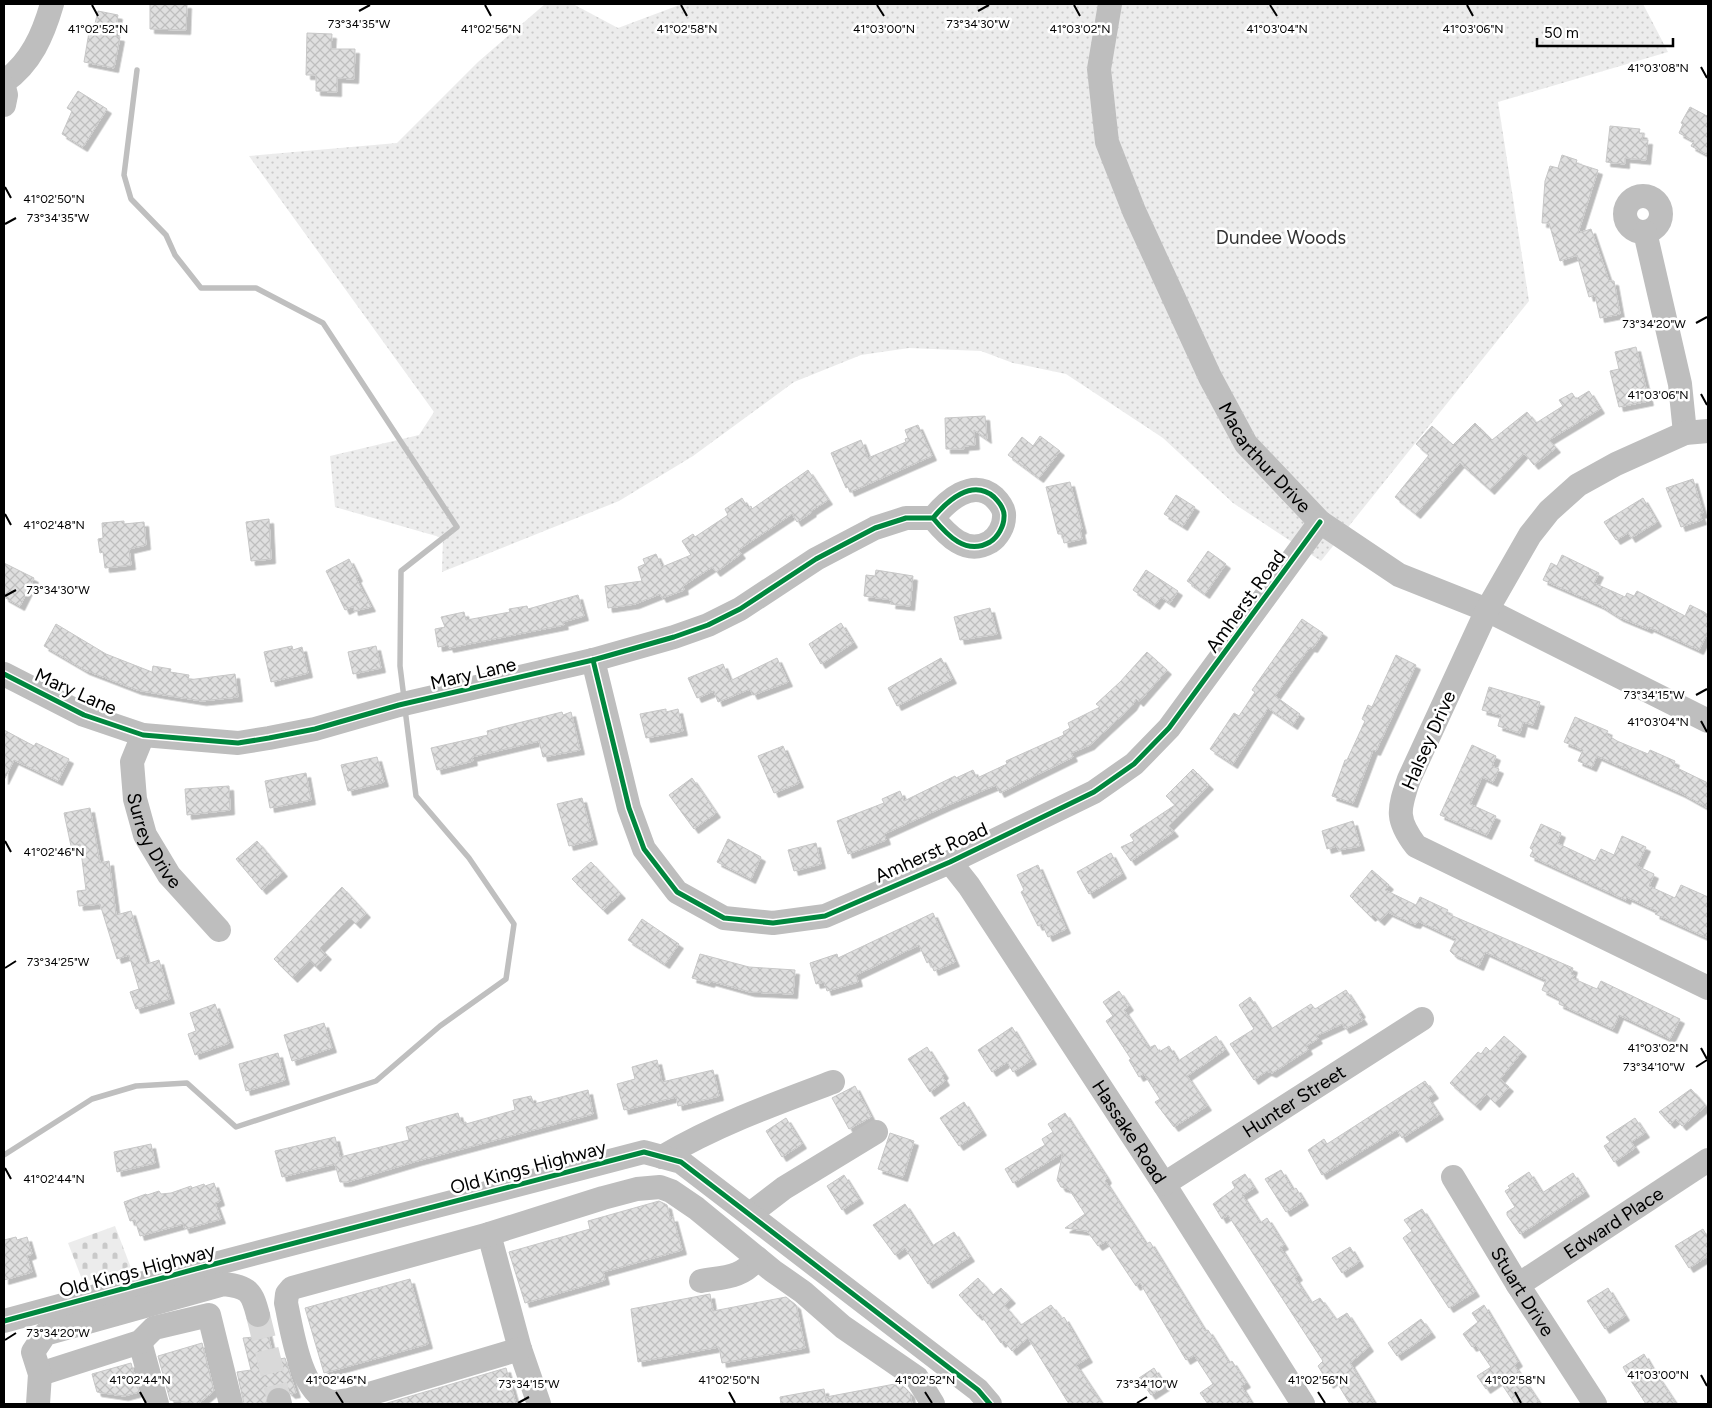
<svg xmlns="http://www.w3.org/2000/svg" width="1712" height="1408" font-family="Figtree,sans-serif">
  <defs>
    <pattern id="cemetery-stones" width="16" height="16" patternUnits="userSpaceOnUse" patternTransform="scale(1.25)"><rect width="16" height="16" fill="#ececec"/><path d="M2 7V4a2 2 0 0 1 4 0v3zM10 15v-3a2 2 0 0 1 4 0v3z" fill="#c9c9c9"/></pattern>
    <pattern id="park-dots" width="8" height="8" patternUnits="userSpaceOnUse" patternTransform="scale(1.25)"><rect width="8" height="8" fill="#ececec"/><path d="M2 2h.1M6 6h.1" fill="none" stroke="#c9c9c9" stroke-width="1.8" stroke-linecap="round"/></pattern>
    <pattern id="building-cross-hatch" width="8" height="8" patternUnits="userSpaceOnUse" patternTransform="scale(1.25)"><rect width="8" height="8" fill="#dfdfdf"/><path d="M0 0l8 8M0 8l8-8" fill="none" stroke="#bebebe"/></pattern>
    <filter id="shadow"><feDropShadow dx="4.5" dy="4.5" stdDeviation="0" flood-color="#0004"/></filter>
  </defs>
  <rect width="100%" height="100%" fill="#fff"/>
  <polygon fill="url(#cemetery-stones)" points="115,1226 131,1268 83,1282 68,1243"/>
  <polygon fill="url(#park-dots)" points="545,4 573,4 618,28 682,4 1643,4 1668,52 1498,102 1529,301 1321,561 1233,503 1163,438 1066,374 1013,363 981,351 909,348 861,355 794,382 693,456 619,501 442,572 443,538 335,507 330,456 419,435 434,412 249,156 397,143 478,62"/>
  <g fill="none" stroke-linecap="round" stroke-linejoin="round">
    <g stroke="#bfbfbf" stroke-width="5.5">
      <polyline points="137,70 124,175 131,199 166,235 175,255 201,288 256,288 323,323 457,527 401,571 400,666 404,698"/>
      <polyline points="4,1155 92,1099 136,1086 187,1083 236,1127 376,1081 440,1026 506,979 514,924 469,858 416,796 405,709"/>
    </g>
  </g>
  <g fill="url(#building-cross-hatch)" stroke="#c7c7c7" filter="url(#shadow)">
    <polygon points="150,4 187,4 186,30 150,29"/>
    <polygon points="98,11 118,15 114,36 120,37 114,68 84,62 89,32 93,32"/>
    <polygon points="307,33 332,34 331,49 355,49 354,79 337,78 337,92 316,91 316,75 306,75"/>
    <polygon points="78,91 107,109 83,147 62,134 72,111 67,108"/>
    <polygon points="1690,107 1707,116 1708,113 1708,155 1691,146 1694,141 1679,133 1683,124 1681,123"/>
    <polygon points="1610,126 1640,129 1639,133 1643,134 1642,140 1648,140 1646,160 1625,158 1625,164 1606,162"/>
    <polygon points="1562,155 1577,160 1576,163 1598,170 1578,233 1591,229 1609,281 1614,281 1620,314 1600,318 1595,295 1589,297 1577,255 1560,261 1549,223 1542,223 1545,181 1550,166 1558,168"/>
    <polygon points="1636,347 1649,401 1619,407 1610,371 1619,369 1615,352"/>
    <polygon points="1589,391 1600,409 1549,440 1556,448 1534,465 1524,453 1490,490 1460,463 1416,514 1395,497 1429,455 1416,444 1432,426 1453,445 1475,423 1492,440 1527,412 1536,423 1563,406 1559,400 1572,393 1576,399"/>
    <polygon points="985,416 987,439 974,430 975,445 964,446 964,449 946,449 945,418"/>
    <polygon points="918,425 932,456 850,492 848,487 846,488 831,453 861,440 868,458 906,442 905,439 908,438 905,430"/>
    <polygon points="1040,436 1060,451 1039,478 1008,455 1022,437 1033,446"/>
    <polygon points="808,470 828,500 811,511 812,512 797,522 792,514 738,550 741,554 716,572 712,567 683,586 684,590 662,598 660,594 635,604 608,608 605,586 642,581 638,567 645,564 643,559 656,554 662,567 691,555 682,541 693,534 695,537 728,515 725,509 742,498 748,508 751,506 752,509"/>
    <polygon points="1693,479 1703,513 1700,514 1702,520 1681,527 1666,488"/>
    <polygon points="1070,482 1082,529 1080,530 1082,539 1064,543 1062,534 1058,534 1046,487"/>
    <polygon points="1176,495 1195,507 1183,526 1164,514"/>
    <polygon points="1643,498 1657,522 1631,538 1628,533 1616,540 1604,522"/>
    <polygon points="269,519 271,559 251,561 246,522"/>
    <polygon points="124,521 124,524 144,522 146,545 129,549 131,565 105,568 103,552 100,553 98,539 103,538 102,523"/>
    <polygon points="1208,551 1226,564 1205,594 1187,581"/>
    <polygon points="1562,555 1599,573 1594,583 1625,597 1627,593 1634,596 1637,591 1685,616 1690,605 1704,612 1708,615 1708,632 1699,650 1649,627 1648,629 1619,617 1600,605 1543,580 1551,563 1557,566"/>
    <polygon points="349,559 358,577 356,578 371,607 354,611 353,606 345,610 332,583 326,571"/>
    <polygon points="4,563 34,578 20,606 4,597"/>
    <polygon points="876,570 913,576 910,606 891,604 892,600 864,596 866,575 875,576"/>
    <polygon points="1146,570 1178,591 1170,603 1161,597 1155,605 1133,590"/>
    <polygon points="578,595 584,616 563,622 564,625 449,648 448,645 438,647 435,629 445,627 441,617 464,612 466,620 472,619 510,612 509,609 527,606 528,609"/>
    <polygon points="990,608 997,634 960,640 954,617"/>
    <polygon points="1302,619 1323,633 1313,648 1310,647 1299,662 1275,696 1300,714 1293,725 1268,708 1233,764 1210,749 1234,713 1239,716 1255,692 1252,690"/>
    <polygon points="841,623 853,643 821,664 809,644"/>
    <polygon points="56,624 106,654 152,672 153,666 171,669 170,672 189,675 188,680 235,674 238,697 202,701 165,695 137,690 85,670 44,646"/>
    <polygon points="292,646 293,650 302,647 308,673 271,682 264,652"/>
    <polygon points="376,646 381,668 353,674 348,652"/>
    <polygon points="1147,652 1167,670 1139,702 1136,699 1132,706 1090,745 1071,753 1073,757 1000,793 996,785 948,805 884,834 886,840 848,854 837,821 884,803 882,799 900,791 904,801 955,776 956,778 973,770 977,778 1007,764 1006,761 1064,735 1063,732 1070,728 1068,723 1100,707 1096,704 1120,682"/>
    <polygon points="1396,655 1416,665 1376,751 1373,750 1353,803 1332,796 1345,760 1347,760 1365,721 1362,719 1368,705 1372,707"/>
    <polygon points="777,658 788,682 753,695 750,689 718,702 714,691 697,698 688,678 723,664 730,681"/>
    <polygon points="941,658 952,679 897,706 888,688"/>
    <polygon points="1489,687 1540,702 1533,725 1523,722 1520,733 1498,726 1501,715 1482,710"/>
    <polygon points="666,709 666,712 678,709 683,731 646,738 640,714"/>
    <polygon points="562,712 563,715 571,712 580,750 543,757 539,741 472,757 473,761 437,770 431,748 488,735 487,731 498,728"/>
    <polygon points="1575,717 1608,731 1606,734 1617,741 1648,754 1650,750 1675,761 1673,766 1708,783 1708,808 1681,793 1597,756 1592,767 1578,761 1583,750 1564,742"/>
    <polygon points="4,730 34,746 36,743 69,759 58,781 14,760 4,780"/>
    <polygon points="1472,745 1496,756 1492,766 1499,769 1493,782 1482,777 1470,804 1496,816 1487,835 1440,815"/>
    <polygon points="783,746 799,783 774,793 758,756"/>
    <polygon points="377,757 384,782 348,791 341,765"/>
    <polygon points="1193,769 1209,785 1169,826 1174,832 1131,861 1121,847 1134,841 1130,835 1175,805 1166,796"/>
    <polygon points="306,773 311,800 270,808 265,781"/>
    <polygon points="692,778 716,813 694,829 669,795"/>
    <polygon points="229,786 230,810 187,815 185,789"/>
    <polygon points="582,798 593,840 569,846 557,804"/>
    <polygon points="90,808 100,863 109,861 116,915 131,911 147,964 159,960 170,999 136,1009 130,992 139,989 129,955 117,959 100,904 79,906 77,891 86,890 80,844 71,846 64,813"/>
    <polygon points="1353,821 1360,846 1338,850 1337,846 1327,849 1322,831"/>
    <polygon points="1541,824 1561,833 1557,843 1595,861 1601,849 1614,855 1622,836 1646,847 1637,866 1654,874 1649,886 1675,898 1681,885 1708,897 1708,938 1655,914 1657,911 1627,897 1626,900 1530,856 1533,850 1530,848"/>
    <polygon points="728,839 761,857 751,879 717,862"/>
    <polygon points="257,841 283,872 262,890 236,859"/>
    <polygon points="816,843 821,864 794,871 788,850"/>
    <polygon points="1111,853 1122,874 1089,894 1077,872"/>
    <polygon points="591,862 621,894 603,910 572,879"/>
    <polygon points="1038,865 1066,929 1048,937 1042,924 1038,926 1021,892 1024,890 1017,875"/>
    <polygon points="1372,870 1389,885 1385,890 1416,905 1420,897 1448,910 1446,913 1573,968 1571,974 1574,975 1572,978 1597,989 1601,981 1680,1019 1670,1039 1619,1015 1613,1029 1559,1004 1560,999 1542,990 1546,980 1485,952 1479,966 1453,954 1450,951 1456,939 1418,921 1416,924 1411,923 1388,912 1380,921 1373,915 1371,917 1350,896"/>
    <polygon points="342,887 366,913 356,924 350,918 320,948 327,955 316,967 310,961 293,978 274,959"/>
    <polygon points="933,913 955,962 934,971 930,961 927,963 919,945 856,975 858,982 827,991 824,982 816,984 810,963 837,954 838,958"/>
    <polygon points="642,919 679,944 665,964 628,940"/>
    <polygon points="700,954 749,967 795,970 793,994 750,992 711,981 710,983 692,978"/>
    <polygon points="1346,990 1361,1013 1359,1014 1363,1020 1345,1029 1342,1024 1316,1036 1318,1039 1306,1046 1308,1050 1272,1073 1267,1071 1254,1080 1230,1044 1254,1029 1239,1005 1250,997 1271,1029 1311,1004 1315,1009"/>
    <polygon points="1119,991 1129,1006 1124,1010 1149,1048 1155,1045 1159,1052 1169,1046 1178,1061 1216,1036 1225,1050 1187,1076 1207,1106 1174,1127 1155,1102 1160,1099 1144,1074 1139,1077 1129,1060 1131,1059 1106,1021 1113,1016 1103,1002"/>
    <polygon points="215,1004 229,1043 195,1055 188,1034 196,1031 190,1013"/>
    <polygon points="324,1023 332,1048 292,1061 284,1035"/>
    <polygon points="1012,1027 1032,1060 1013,1072 1007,1062 992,1072 978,1050"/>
    <polygon points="1504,1036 1522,1052 1500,1079 1509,1087 1495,1103 1486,1094 1476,1106 1450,1083 1478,1052 1481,1054 1486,1047 1490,1051"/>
    <polygon points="927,1047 944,1074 942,1076 945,1081 930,1092 908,1059"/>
    <polygon points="278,1053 285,1080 246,1091 239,1064"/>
    <polygon points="657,1060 662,1082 713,1070 719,1096 678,1106 676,1097 624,1110 617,1084 635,1079 632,1067"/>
    <polygon points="1425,1081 1434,1094 1428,1098 1439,1115 1402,1138 1397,1130 1322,1175 1308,1150 1324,1139 1327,1144"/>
    <polygon points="855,1086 871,1117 849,1129 832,1098"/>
    <polygon points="1691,1089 1706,1106 1682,1126 1676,1119 1670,1124 1659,1112"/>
    <polygon points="588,1090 593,1114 417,1161 347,1182 340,1182 335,1164 282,1177 275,1151 335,1137 340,1157 409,1140 406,1127 424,1122 458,1113 461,1123 466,1122 466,1124 515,1110 513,1100 531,1096 534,1104"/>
    <polygon points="964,1102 982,1131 959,1146 940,1118"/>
    <polygon points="1065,1113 1105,1175 1107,1179 1105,1181 1146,1244 1150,1242 1205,1331 1208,1330 1229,1363 1232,1361 1246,1383 1241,1386 1252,1404 1208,1404 1200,1393 1213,1384 1194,1355 1186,1360 1140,1283 1136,1286 1106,1241 1098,1246 1087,1231 1065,1228 1085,1214 1069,1189 1061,1187 1057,1180 1063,1153 1013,1183 1005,1169 1045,1145 1042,1139 1053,1132 1048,1124"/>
    <polygon points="786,1118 802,1144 782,1157 766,1131"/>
    <polygon points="1635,1118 1645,1133 1631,1142 1635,1148 1614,1162 1604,1146 1610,1142 1606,1137"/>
    <polygon points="890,1133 914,1141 903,1177 878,1169"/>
    <polygon points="151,1144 155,1163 117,1172 114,1152"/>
    <polygon points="1281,1170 1293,1190 1296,1188 1304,1201 1286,1212 1265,1179"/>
    <polygon points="1529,1172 1542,1193 1573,1173 1585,1192 1520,1234 1507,1215 1507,1212 1515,1207 1505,1191 1510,1188 1508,1186"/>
    <polygon points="1245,1174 1254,1188 1242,1195 1260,1223 1267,1218 1284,1245 1280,1247 1298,1276 1295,1278 1311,1303 1320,1298 1336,1320 1347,1313 1369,1347 1350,1363 1375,1404 1350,1404 1336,1381 1334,1380 1329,1384 1318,1366 1323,1361 1228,1215 1222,1219 1213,1204 1235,1188 1232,1182"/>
    <polygon points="844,1175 859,1199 842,1210 827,1186"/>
    <polygon points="214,1183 220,1201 215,1203 221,1219 185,1229 183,1224 140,1236 135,1220 130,1221 124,1202 146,1194 147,1195 159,1191 161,1194 171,1193 191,1186 192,1188 204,1184 205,1186"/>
    <polygon points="659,1201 667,1205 670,1218 673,1217 682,1250 603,1272 605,1280 525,1303 509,1252 590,1229 588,1221"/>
    <polygon points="905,1204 932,1246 954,1232 970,1257 928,1284 905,1248 895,1255 873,1225"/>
    <polygon points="1422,1209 1475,1292 1449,1308 1403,1238 1412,1231 1404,1220"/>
    <polygon points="1703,1229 1708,1238 1708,1256 1689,1268 1675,1246"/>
    <polygon points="16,1237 17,1240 27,1237 32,1254 27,1256 32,1272 4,1280 4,1240"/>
    <polygon points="1350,1247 1359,1262 1342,1273 1332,1258"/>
    <polygon points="978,1278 993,1295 1001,1288 1011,1299 1004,1305 1021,1325 1051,1305 1062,1319 1064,1317 1088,1358 1076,1365 1102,1404 1069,1404 1028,1338 1012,1351 1004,1341 1001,1343 980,1314 978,1316 959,1295"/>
    <polygon points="410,1279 428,1344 324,1373 305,1308"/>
    <polygon points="1608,1288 1625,1316 1605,1329 1587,1301"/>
    <polygon points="710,1294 713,1311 786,1297 796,1305 805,1348 722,1363 719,1347 638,1362 631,1309"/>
    <polygon points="1484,1305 1518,1362 1514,1365 1540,1404 1515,1404 1499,1380 1486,1389 1477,1376 1491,1367 1476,1345 1472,1347 1463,1334 1478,1322 1472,1313"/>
    <polygon points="1421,1319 1431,1333 1397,1356 1388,1343"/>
    <polygon points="251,1326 261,1328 266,1326 274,1360 285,1358 296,1393 291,1394 283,1387 276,1387 269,1390 266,1403 244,1404 237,1372 251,1370 243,1338 254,1337"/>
    <polygon points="202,1343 214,1391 198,1404 170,1400 158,1356"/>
    <polygon points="1644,1354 1652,1368 1676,1404 1646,1404 1631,1381 1623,1367"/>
    <polygon points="131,1363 139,1392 124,1396 97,1392 92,1374"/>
    <polygon points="506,1368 516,1404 384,1404"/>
    <polygon points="1154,1368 1165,1386 1151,1395 1139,1378"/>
    <polygon points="900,1383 910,1393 912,1404 781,1404 780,1397 824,1389 826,1401 826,1397"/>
  </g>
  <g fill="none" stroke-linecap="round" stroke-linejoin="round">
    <polyline stroke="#d9d9d9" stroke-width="24" stroke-dasharray="24 12" stroke-linecap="butt" points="258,1315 279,1400"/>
    <g stroke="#bebebe" stroke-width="24">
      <path id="s1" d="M1110,4l-11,65 8,73 27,69 76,166 36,67 74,78 79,53 88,35 221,111"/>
      <path d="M4,82c27,-19 39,-47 48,-78"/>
      <polyline points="4,87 6,95 4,105"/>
      <circle cx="1643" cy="214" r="18"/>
      <polyline points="1645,232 1680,384 1685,433"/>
      <path d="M1708,431l-23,2 -69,31 -38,21 -29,26 -19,24 -43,75 -78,169c-11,31 -13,41 7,67l292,142"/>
      <polyline points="593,660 629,808 644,849 677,892 724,918 773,923 825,916 950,862 1094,792 1134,764 1169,728 1320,522"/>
      <path d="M4,674l80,41 59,20 95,8 31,-5 46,-9 84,-24 194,-45 81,-23 34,-12 32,-16 76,-50 59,-31 31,-10h27c14,-17 39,-40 61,-21 5,5 11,12 10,20 0,9 -6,20 -14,25 -24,14 -43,-7 -57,-24"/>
      <path id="s2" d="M143,735l-11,27 3,37 10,36 24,40 50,55"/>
      <path id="s3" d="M950,862l19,24 195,298 139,220"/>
      <path d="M662,1157c54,-32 112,-53 171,-75"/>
      <path id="s4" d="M1453,1177l65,108 77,119"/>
      <path id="s5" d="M1164,1184l258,-165"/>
      <polyline points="750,1214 784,1188 876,1132"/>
      <polyline points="489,1234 520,1349 539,1404"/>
      <path d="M701,1281c22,-4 42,-3 56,-23"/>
      <path id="s6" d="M1518,1285l190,-125"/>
      <polyline points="4,1321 203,1267 644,1152 681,1162 978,1390 990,1404"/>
      <polyline points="140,1342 157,1404"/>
      <path d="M520,1349l-171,51c-6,1 -15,3 -20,1 -29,-10 -37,-71 -43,-98l1,-9 5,-6 197,-54 114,-36 34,-9 23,-2 11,4 25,17 77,63 30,21 40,35 74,51 16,26"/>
      <polyline points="40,1374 140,1342 154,1328 209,1315 231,1404"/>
      <polyline points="279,1400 280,1404"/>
      <path d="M38,1404l2,-30 -7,-22 12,-18 179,-50c25,3 28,8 34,31"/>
    </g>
    <g stroke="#fff" stroke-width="8">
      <g id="cycleway">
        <polyline points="593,660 629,808 644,849 677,892 724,918 773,923 825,916 950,862 1094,792 1134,764 1169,728 1320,522"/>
        <path d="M4,674l80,41 59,20 95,8 31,-5 46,-9 84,-24 194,-45 81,-23 34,-12 32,-16 76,-50 59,-31 31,-10h27c14,-17 39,-40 61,-21 5,5 11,12 10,20 0,9 -6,20 -14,25 -24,14 -43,-7 -57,-24"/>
        <polyline points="4,1321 203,1267 644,1152 681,1162 978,1390 990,1404"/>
      </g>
    </g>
    <use href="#cycleway" stroke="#00873e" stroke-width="5"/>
  </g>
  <path fill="none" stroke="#000" stroke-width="2" d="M92,5l6,11M485,5l6,11M681,5l6,11M877,5l7,11M1074,5l6,11M1270,5l7,11M1467,5l6,11M359,11l11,-6M978,11l11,-6M1701,67l6,11M5,187l6,11M5,224l11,-6M1696,323l11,-6M1701,394l6,11M5,514l6,11M5,596l11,-6M1696,695l11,-6M1701,721l6,11M5,841l6,11M5,968l11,-7M1701,1048l6,11M1696,1067l11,-7M5,1168l6,11M5,1340l11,-7M1701,1375l6,11M140,1392l6,11M336,1392l7,11M729,1392l6,11M925,1392l7,11M1318,1392l7,11M1515,1392l6,11M518,1403l11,-6M1137,1403l10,-6"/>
  <g text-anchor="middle" stroke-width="5" stroke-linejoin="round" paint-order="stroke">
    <g font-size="19" fill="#333" stroke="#fff">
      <text x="1281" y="244">Dundee Woods</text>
    </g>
    <g font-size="19" fill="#000" stroke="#fff">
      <text dy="7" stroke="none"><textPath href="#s1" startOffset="494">Macarthur Drive</textPath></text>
      <text transform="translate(1245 601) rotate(-54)" y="7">Amherst Road</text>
      <text transform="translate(473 673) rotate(-13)" y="7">Mary Lane</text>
      <text transform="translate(76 691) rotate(24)" y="7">Mary Lane</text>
      <text transform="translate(1428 740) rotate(-66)" y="7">Halsey Drive</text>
      <text dy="7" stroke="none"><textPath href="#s2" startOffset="112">Surrey Drive</textPath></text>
      <text transform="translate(931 852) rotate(-24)" y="7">Amherst Road</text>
      <text dy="7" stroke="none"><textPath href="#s5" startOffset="154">Hunter Street</textPath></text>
      <text dy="7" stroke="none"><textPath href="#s3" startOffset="324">Hassake Road</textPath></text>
      <text transform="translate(528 1167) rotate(-15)" y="7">Old Kings Highway</text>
      <text dy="7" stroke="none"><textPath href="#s6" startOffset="114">Edward Place</textPath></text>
      <text transform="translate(137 1270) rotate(-15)" y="7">Old Kings Highway</text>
      <text dy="7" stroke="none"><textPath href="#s4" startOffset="134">Stuart Drive</textPath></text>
    </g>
  </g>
  <g font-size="12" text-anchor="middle" fill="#000" stroke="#fff" stroke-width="5" stroke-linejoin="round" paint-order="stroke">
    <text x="359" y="28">73°34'35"W</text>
    <text x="978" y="28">73°34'30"W</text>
    <text x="98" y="33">41°02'52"N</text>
    <text x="491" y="33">41°02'56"N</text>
    <text x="687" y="33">41°02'58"N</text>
    <text x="884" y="33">41°03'00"N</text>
    <text x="1080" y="33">41°03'02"N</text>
    <text x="1277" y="33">41°03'04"N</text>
    <text x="1473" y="33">41°03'06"N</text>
    <text x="1658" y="72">41°03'08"N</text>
    <text x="54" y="203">41°02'50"N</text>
    <text x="58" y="222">73°34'35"W</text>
    <text x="1654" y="328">73°34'20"W</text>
    <text x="1658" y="399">41°03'06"N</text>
    <text x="54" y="529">41°02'48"N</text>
    <text x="58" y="594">73°34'30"W</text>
    <text x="1654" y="699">73°34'15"W</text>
    <text x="1658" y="726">41°03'04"N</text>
    <text x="54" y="856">41°02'46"N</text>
    <text x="58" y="966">73°34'25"W</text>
    <text x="1658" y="1052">41°03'02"N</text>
    <text x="1654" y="1071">73°34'10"W</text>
    <text x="54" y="1183">41°02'44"N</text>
    <text x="58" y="1337">73°34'20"W</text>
    <text x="1658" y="1379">41°03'00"N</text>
    <text x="140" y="1384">41°02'44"N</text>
    <text x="336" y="1384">41°02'46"N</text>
    <text x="729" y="1384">41°02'50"N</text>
    <text x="925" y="1384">41°02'52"N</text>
    <text x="1318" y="1384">41°02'56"N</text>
    <text x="1515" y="1384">41°02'58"N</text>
    <text x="529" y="1388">73°34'15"W</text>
    <text x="1147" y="1388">73°34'10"W</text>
  </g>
  <rect width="1712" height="1408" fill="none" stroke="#000000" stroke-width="10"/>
  <path d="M1537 38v8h136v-8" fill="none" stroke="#000000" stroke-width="2.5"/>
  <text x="1544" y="38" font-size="15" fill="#000000" stroke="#ffffff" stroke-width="4" paint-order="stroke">50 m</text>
</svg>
